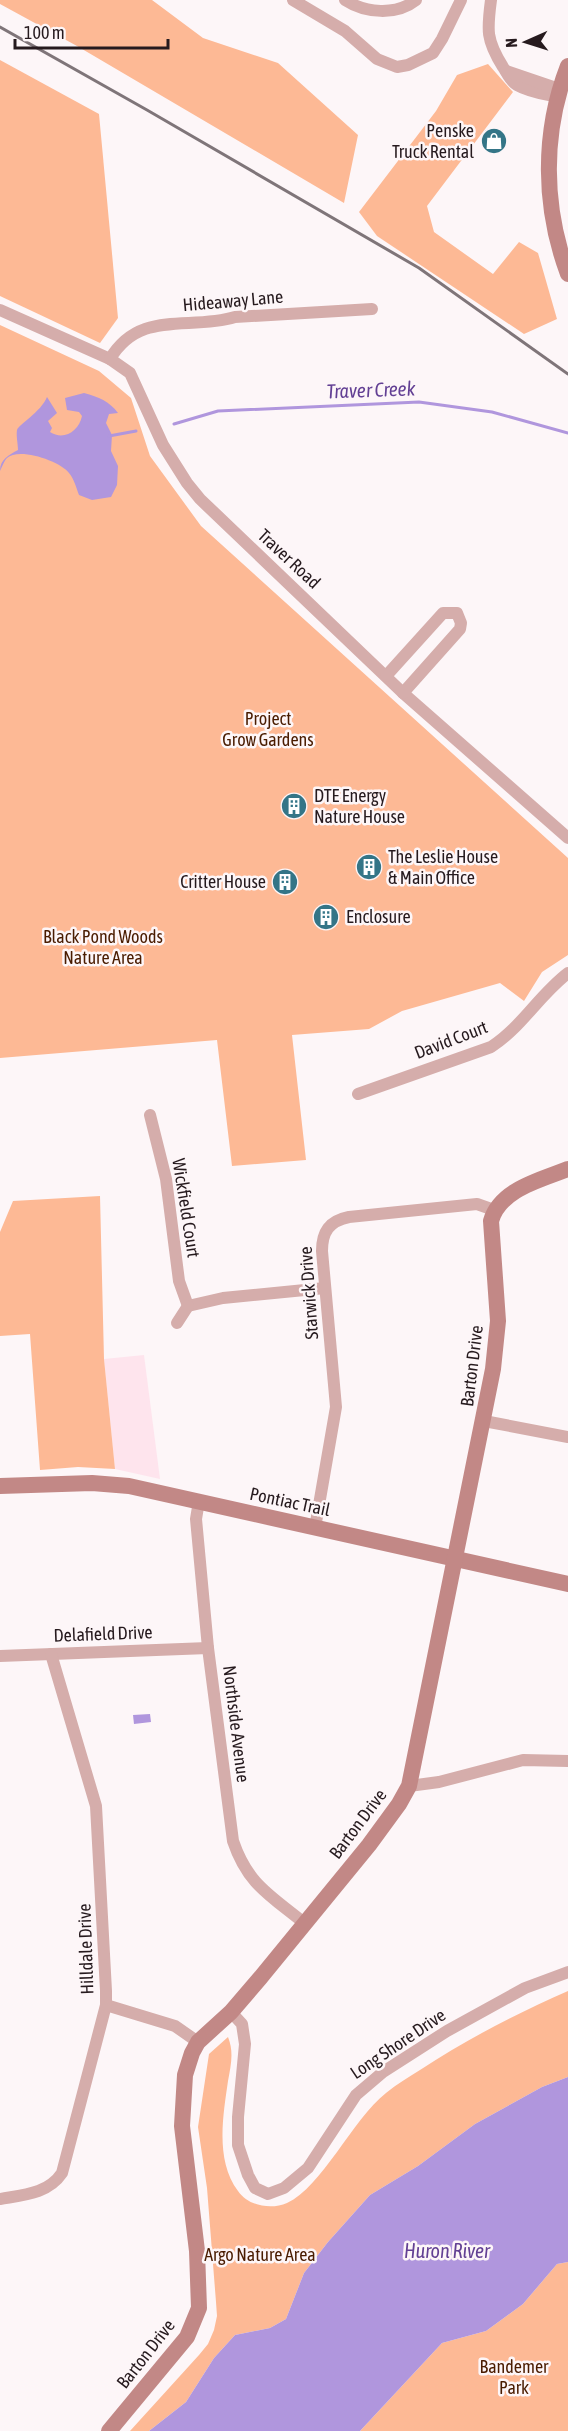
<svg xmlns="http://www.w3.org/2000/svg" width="568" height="2431" font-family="'Asap Condensed',sans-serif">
  <rect width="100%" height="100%" fill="#fdf6f8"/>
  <polygon fill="#fee4ed" points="144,1355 160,1479 115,1469 104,1359"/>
  <g fill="#fdb995">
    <polygon points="0,0 152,0 203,38 278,63 358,135 344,203 77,46 0,4"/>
    <polygon points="0,60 99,114 118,318 100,343 0,296"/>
    <polygon points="488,64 513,92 427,206 434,232 493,274 519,242 538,253 557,319 524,334 377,236 359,212 436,111 457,75"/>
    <polygon points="0,325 99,371 131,398 150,456 201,526 568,858 568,955 542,972 524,1001 500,983 402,1011 369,1029 292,1035 306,1160 232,1166 217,1040 0,1058"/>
    <polygon points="100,1196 104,1359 115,1469 78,1467 40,1470 30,1334 0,1336 0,1232 13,1201"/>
    <path d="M568,1991v86l-26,10 -67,37 -57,42 -48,29 -42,47 -24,31 -18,46 -16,9 -35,7 -21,23 -28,44 -37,29h-19l69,-76 9,-11 6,-14 3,-14 -1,-14 -9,-114 -9,-61 11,-73 19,-17c6,15 3,28 0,44 -5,35 -13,79 10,110 10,15 33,19 49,12 35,-16 65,-83 99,-110 11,-9 23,-16 34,-23 47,-31 96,-56 148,-79z"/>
    <polygon points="568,2262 568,2431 360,2431 442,2343 486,2331 523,2304 557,2264"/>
  </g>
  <g fill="#b096dd">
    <path d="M84,393c15,4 25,8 34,20l-9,1 -3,9 6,12 -1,16 7,15 -1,19 -6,12 -19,3 -13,-5c-3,-8 -5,-16 -10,-22 -9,-12 -50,-26 -62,-15 -3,3 -5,9 -7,13 0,-12 9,-16 18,-21 0,-6 -2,-14 -1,-20 2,-6 24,-18 30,-33l10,16 -9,8 4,7 -2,4c14,9 29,-1 32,-16l-3,-4 -12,-2 -2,-12z"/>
    <polygon points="150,1714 151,1722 134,1724 133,1715"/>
    <polygon points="568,2077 568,2262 557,2264 523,2304 486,2331 442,2343 360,2431 149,2431 186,2402 214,2358 235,2335 270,2328 286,2319 304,2273 328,2242 370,2195 418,2166 475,2124 542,2087"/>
  </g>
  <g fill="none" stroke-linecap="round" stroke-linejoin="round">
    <g stroke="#b096dd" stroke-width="3">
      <polyline points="174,424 218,411 419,402 492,412 568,433"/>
      <polyline points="109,436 136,431"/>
    </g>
    <g stroke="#d5adab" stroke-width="12">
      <polyline points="293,0 345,31 377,59 397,67 408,65 433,53 442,39 461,0"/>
      <path d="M345,0c20,13 51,16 71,0"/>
      <path d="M491,0c-4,30 -5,40 12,67 4,6 7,14 14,18 12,7 27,9 41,12"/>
      <polyline points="506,71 559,89"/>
      <polyline points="0,310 110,359 130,373 163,445 187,483 200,499 403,693 568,838"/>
      <path d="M110,359c30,-50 78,-28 125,-42l137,-8"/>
      <polyline points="386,676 443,613 457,613 461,623 460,629 403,693"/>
      <path d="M358,1094l133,-47c31,-20 48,-52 77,-74"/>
      <polyline points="150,1115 166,1179 179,1281 188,1306 223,1298 325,1288"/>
      <polyline points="177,1323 188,1306"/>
      <polyline points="484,1421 568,1437"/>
      <path d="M199,1501l-3,18 12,129 25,193c15,44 37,54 71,82"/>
      <path d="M315,1528l21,-121 -14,-156c0,-19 7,-30 27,-34l128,-13 17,6"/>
      <polyline points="0,1656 208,1648"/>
      <polyline points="409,1786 439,1782 523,1760 568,1761"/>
      <polyline points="106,2005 175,2026 198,2042"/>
      <polyline points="231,2012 242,2024 245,2044 238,2117 238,2145 248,2175 255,2188 268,2194 284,2188 308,2168 356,2095 383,2072 447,2031 525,1988 568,1972"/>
      <path d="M0,2199c23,-4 48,-5 62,-26l44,-168v-14l-10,-185 -45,-152"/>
    </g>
    <g stroke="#c28886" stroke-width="16">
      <path d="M568,66c-26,67 -25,141 0,208"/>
      <polyline points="0,1486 92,1483 129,1486 568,1584"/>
      <path d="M109,2431l78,-94 12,-29 -2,-57 -15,-125 3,-51 7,-22 6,-11 33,-30 30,-35 108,-132 30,-41 10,-18 84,-417 5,-48 -7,-100c9,-32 50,-41 77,-52"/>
    </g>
    <polyline stroke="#7f7579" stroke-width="3" points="0,27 147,110 419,268 568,374"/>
  </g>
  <defs>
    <g id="shop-disc" transform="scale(1.35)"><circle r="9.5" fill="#347587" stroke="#fdf6f8"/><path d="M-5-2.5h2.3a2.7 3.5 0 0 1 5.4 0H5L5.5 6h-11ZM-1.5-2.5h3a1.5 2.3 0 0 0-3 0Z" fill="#fff"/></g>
    <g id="building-disc" transform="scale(1.35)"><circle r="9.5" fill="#347587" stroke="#fdf6f8"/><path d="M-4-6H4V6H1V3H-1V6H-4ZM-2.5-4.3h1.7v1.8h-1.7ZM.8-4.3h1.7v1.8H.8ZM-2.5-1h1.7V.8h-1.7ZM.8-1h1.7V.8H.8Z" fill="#fff"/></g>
  </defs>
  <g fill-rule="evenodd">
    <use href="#shop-disc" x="494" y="141"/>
    <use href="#building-disc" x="294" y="806"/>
    <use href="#building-disc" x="369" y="867"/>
    <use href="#building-disc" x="285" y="882"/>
    <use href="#building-disc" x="326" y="917"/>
  </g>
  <g text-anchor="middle" stroke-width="5" stroke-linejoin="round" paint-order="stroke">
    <g font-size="18" fill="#261a1e" stroke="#fdf6f8" text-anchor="start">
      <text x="474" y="137" text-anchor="end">Penske<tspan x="474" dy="21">Truck Rental</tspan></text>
      <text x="314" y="802">DTE Energy<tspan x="314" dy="21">Nature House</tspan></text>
      <text x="388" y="863">The Leslie House<tspan x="388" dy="21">&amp; Main Office</tspan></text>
      <text x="266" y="888" text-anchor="end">Critter House</text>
      <text x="346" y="923">Enclosure</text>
    </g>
    <g font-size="18" fill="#261a1e" stroke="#fdf6f8">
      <text transform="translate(233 301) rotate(-5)" y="6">Hideaway Lane</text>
      <text transform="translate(289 559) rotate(43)" y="6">Traver Road</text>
      <text transform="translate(451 1040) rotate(-21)" y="6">David Court</text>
      <text transform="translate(186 1208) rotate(81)" y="6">Wickfield Court</text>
      <text transform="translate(309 1293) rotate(-94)" y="6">Starwick Drive</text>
      <text transform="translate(472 1366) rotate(-83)" y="6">Barton Drive</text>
      <text transform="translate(290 1502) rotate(12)" y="6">Pontiac Trail</text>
      <text transform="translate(103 1634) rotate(-2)" y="6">Delafield Drive</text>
      <text transform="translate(236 1724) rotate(83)" y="6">Northside Avenue</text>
      <text transform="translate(358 1824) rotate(-53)" y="6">Barton Drive</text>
      <text transform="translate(86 1949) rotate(-92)" y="6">Hilldale Drive</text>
      <text transform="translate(398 2044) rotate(-34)" y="6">Long Shore Drive</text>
      <text transform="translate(146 2354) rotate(-52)" y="6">Barton Drive</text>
    </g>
    <g font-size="18" fill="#4a1c00" stroke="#fdf6f8">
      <text x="268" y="725">Project<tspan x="268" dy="21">Grow Gardens</tspan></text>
      <text x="103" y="943">Black Pond Woods<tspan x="103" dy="21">Nature Area</tspan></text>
      <text x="260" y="2261">Argo Nature Area</text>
      <text x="514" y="2373">Bandemer<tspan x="514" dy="21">Park</tspan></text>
    </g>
    <g font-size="20" font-style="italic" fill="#634094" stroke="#fdf6f8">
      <text transform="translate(371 390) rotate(-2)" y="7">Traver Creek</text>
      <text x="447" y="2258">Huron River</text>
    </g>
  </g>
  <g transform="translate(526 42) rotate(267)" stroke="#fdf6f8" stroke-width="4.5" paint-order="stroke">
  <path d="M0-4.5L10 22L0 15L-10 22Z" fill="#261a1e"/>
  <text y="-9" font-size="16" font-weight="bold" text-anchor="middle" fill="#261a1e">N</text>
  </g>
  <path d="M15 39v9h153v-9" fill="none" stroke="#261a1e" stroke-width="3"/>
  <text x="24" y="39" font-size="18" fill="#261a1e" stroke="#fdf6f8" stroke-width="4.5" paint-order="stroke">100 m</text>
</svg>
